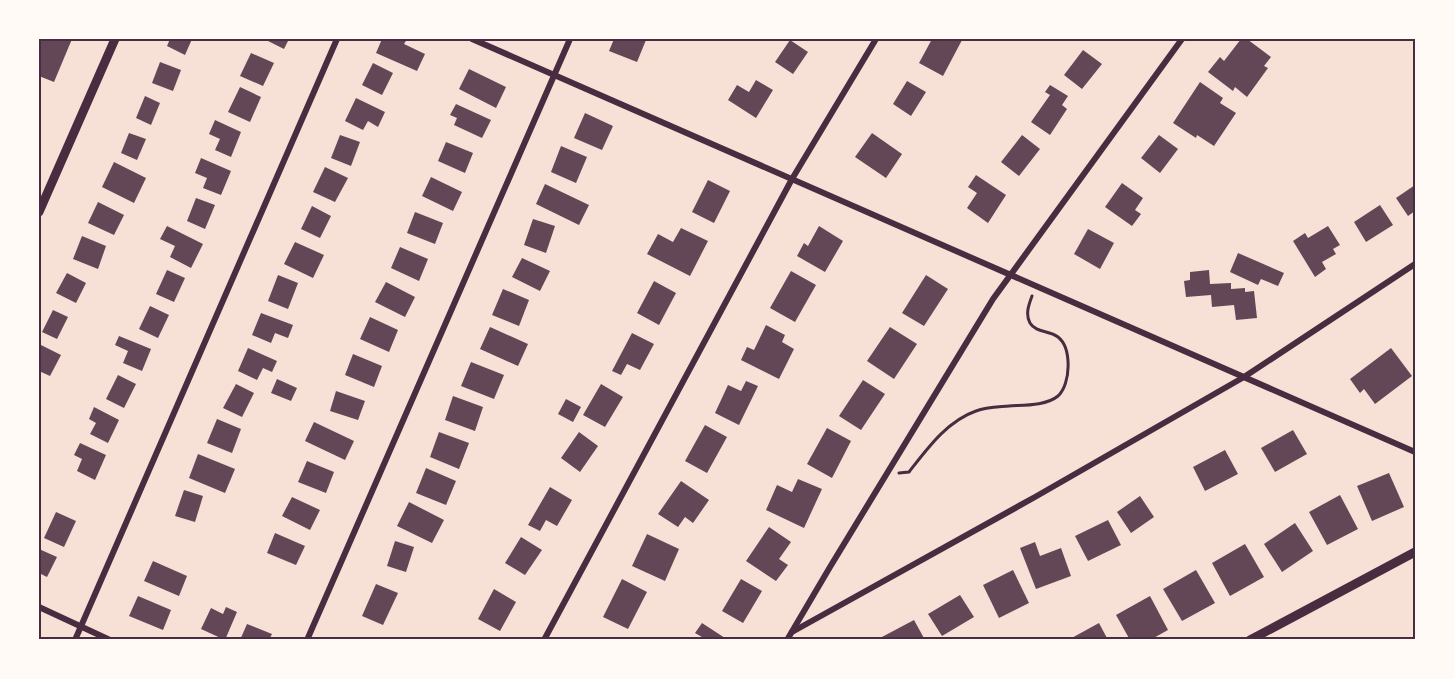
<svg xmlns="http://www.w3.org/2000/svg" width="1454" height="679" font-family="Ubuntu,sans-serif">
  <rect width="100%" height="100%" fill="#f7e1d7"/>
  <g fill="#644757">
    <polygon points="39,39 72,39 54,82 39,76"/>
    <polygon points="170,39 192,39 185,55 167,46"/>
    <polygon points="264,39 289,39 284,49"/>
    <polygon points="382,39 407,39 404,44 425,54 417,71 376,53"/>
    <polygon points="614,39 646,40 637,62 609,51"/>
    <polygon points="932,39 962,40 943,76 919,63"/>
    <polygon points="1241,39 1247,39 1271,57 1264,66 1268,68 1247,97 1235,87 1233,91 1208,72 1220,57 1224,61"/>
    <polygon points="790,40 808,52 793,74 775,62"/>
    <polygon points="1083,50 1102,64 1082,89 1064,75"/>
    <polygon points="251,53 274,63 263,86 240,76"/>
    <polygon points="160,62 181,70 173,91 152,83"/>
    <polygon points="373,63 393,73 382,95 362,85"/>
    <polygon points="469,69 506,87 496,108 459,89"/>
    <polygon points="756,80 773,90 756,118 728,100 737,85 749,92"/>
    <polygon points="907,81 926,92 911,116 893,104"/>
    <polygon points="1200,82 1223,98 1220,103 1236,113 1214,146 1197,135 1196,138 1173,123"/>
    <polygon points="1050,85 1068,96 1062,105 1067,109 1050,135 1031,122 1050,95 1045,92"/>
    <polygon points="240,87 261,97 250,122 228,112"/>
    <polygon points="145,96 160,103 151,125 136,118"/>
    <polygon points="356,98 385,112 378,127 368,121 363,130 345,121"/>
    <polygon points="456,104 491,120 482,138 454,125 457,118 450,115"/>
    <polygon points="585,113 613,126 602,150 574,138"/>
    <polygon points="215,120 241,132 231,157 215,150 220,139 209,134"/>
    <polygon points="129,133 146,139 137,160 121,153"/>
    <polygon points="872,133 902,154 886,178 855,157"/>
    <polygon points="340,135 360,142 351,166 331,158"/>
    <polygon points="1022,135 1040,149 1019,176 1001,162"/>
    <polygon points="1159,135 1178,149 1160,173 1141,158"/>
    <polygon points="446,142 473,153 465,173 438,161"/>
    <polygon points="561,146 587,157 576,183 551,172"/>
    <polygon points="201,158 231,171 221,195 203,188 207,178 195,173"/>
    <polygon points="114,162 146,178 134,203 102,187"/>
    <polygon points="325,167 348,178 335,202 313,192"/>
    <polygon points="976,175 1006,195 988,223 967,208 977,193 968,187"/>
    <polygon points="431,177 462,192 453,211 422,196"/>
    <polygon points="708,180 730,191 714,223 692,212"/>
    <polygon points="1122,183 1143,198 1135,210 1141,214 1132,226 1105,207"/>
    <polygon points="545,184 589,205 579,225 536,204"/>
    <polygon points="1415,185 1415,211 1408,216 1396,198"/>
    <polygon points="196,198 215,205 205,229 187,221"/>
    <polygon points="98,202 124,215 114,235 88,223"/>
    <polygon points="1380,205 1393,225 1366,242 1354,222"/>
    <polygon points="312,206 331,216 320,238 301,229"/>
    <polygon points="415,212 443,223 435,244 407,233"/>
    <polygon points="533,219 555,226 546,253 524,245"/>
    <polygon points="167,226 203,244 191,268 170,257 175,246 160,239"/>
    <polygon points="819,226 843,241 825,272 797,256 804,243 808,246"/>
    <polygon points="1328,226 1340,245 1333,249 1336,254 1322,262 1326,269 1315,277 1293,241 1305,233 1308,238"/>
    <polygon points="681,228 708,241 690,276 647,254 658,234 673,242"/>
    <polygon points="1088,229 1114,243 1100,269 1074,254"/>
    <polygon points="82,236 106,246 98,269 73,259"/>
    <polygon points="295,242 324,255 313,278 284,264"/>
    <polygon points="400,247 428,259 419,281 391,268"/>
    <polygon points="1238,253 1284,273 1278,286 1261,279 1258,285 1230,272"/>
    <polygon points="522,258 550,271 540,291 512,277"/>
    <polygon points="167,270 185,278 174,302 156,294"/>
    <polygon points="1209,270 1210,284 1231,283 1231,289 1245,288 1245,292 1254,291 1257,318 1236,320 1234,305 1212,307 1211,295 1186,297 1184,281 1190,280 1190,272"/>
    <polygon points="791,271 816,285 795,322 770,308"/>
    <polygon points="67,273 86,283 76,303 56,293"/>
    <polygon points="278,275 298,283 288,309 268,301"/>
    <polygon points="926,275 948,289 924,326 902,313"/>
    <polygon points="654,281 676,293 659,325 637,313"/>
    <polygon points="386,282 415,297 405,317 375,302"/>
    <polygon points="503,289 529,300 519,326 492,315"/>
    <polygon points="150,306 169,315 158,338 139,329"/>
    <polygon points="53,310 68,317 57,339 42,332"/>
    <polygon points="261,313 293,325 288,338 275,333 271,343 252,335"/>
    <polygon points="370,317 398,330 389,352 360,339"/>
    <polygon points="766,325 785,335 782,342 794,349 779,379 741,360 747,347 754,350"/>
    <polygon points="490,327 528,344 518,366 480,349"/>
    <polygon points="890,327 917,344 894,379 867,361"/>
    <polygon points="632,333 654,344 640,370 627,364 621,375 612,371"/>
    <polygon points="119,336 151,349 142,371 123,363 128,351 115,345"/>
    <polygon points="39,344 61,355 50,376 39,371"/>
    <polygon points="248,348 277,361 272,372 263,368 257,380 238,371"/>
    <polygon points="1391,348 1412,376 1375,404 1364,389 1360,393 1350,379"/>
    <polygon points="353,354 382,366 374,387 345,375"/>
    <polygon points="471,362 504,375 494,399 461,386"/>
    <polygon points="118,375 136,384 124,408 106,399"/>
    <polygon points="277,379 297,388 291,401 271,393"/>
    <polygon points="863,380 885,394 861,430 839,416"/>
    <polygon points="746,381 758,386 739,425 715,413 728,385 741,391"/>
    <polygon points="236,384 254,393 242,417 223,408"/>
    <polygon points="601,384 623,397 605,427 583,415"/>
    <polygon points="336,391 365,401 358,420 330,411"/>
    <polygon points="453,396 483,407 475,431 445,420"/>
    <polygon points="566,399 581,407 573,422 558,414"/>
    <polygon points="94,407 119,420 108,443 90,434 96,423 89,419"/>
    <polygon points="217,419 241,429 232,453 207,443"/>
    <polygon points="314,422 354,441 345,460 305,441"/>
    <polygon points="705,425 727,437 707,473 685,461"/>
    <polygon points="827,428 851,441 832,478 807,464"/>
    <polygon points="1293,430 1307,454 1275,472 1261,448"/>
    <polygon points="439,432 469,443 459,469 430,457"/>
    <polygon points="579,432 598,446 580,472 561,458"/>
    <polygon points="80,443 106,455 95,480 77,471 82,459 74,455"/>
    <polygon points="1225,450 1238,474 1205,491 1193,467"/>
    <polygon points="198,454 235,469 225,493 189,478"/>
    <polygon points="307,461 334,472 326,493 298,482"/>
    <polygon points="426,468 456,481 446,505 416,493"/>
    <polygon points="1389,473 1404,507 1372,521 1357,486"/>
    <polygon points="798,479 822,489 804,528 766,510 777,485 792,492"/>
    <polygon points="681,481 709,500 693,523 685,517 678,527 658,514"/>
    <polygon points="550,487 572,500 557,526 546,520 540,531 528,525"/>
    <polygon points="184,490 203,496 195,522 175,516"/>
    <polygon points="1340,495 1358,529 1327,545 1309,512"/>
    <polygon points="1140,496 1154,517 1131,533 1117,512"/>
    <polygon points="292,497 320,510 310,530 282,516"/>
    <polygon points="409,502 444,520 432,543 397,526"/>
    <polygon points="56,512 76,521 64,547 44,538"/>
    <polygon points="1108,520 1121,545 1088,561 1075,536"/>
    <polygon points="1295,523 1313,551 1282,572 1264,544"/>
    <polygon points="769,527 791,542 779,559 788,565 776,581 746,561"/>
    <polygon points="275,533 305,546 296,565 267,553"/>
    <polygon points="647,534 679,549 665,581 632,566"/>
    <polygon points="521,537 542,550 525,575 505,563"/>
    <polygon points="395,541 414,547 406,572 387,566"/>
    <polygon points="1035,542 1040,556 1061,548 1071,576 1036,589 1020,548"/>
    <polygon points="1245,544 1264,577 1230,596 1212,563"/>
    <polygon points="39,549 57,557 47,577 39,573"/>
    <polygon points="153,561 187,576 179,596 144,581"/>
    <polygon points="1013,570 1029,603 999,618 983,585"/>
    <polygon points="1196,570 1215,603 1182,621 1163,589"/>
    <polygon points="622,579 647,592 628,629 603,617"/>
    <polygon points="741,579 762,591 743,623 722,611"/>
    <polygon points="376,584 398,593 383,625 362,616"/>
    <polygon points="494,589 516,602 500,631 478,619"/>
    <polygon points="960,595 974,617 942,636 928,614"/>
    <polygon points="138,596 171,610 163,630 129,616"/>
    <polygon points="1150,596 1168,630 1150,640 1130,640 1116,615"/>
    <polygon points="226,607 237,612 225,640 201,629 211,608 223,614"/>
    <polygon points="914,620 925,640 881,640 880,638"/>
    <polygon points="702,623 728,640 707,640 695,633"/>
    <polygon points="1099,623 1108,640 1068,640"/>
    <polygon points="247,624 272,634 269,640 240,640"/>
  </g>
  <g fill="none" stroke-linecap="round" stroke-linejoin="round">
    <path stroke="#4a2c40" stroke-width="3" d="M899,473l10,-1c18,-23 38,-51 67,-61 10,-4 22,-4 33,-5 14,-1 37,0 49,-10 13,-12 14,-48 0,-59 -9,-7 -22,-4 -28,-14 -5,-9 -1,-19 2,-27"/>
    <g stroke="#4a2c40" stroke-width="6">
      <polyline points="472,39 1415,452"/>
      <polyline points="39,607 110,640"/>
      <polyline points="792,632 1035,497 1244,377 1415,264"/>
      <polyline points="75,640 337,39"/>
      <polyline points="307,640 570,39"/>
      <polyline points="544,640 792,179 876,39"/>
      <polyline points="787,640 830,567 993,299 1182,39"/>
    </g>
    <g stroke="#4a2c40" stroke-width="9">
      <polyline points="39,212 115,39"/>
      <polyline points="1250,640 1415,552"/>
    </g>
  </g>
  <rect width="1454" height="679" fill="none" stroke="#fffaf5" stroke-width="81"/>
  <rect x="40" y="40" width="1374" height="598" fill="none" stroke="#4a2c40" stroke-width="2"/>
</svg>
